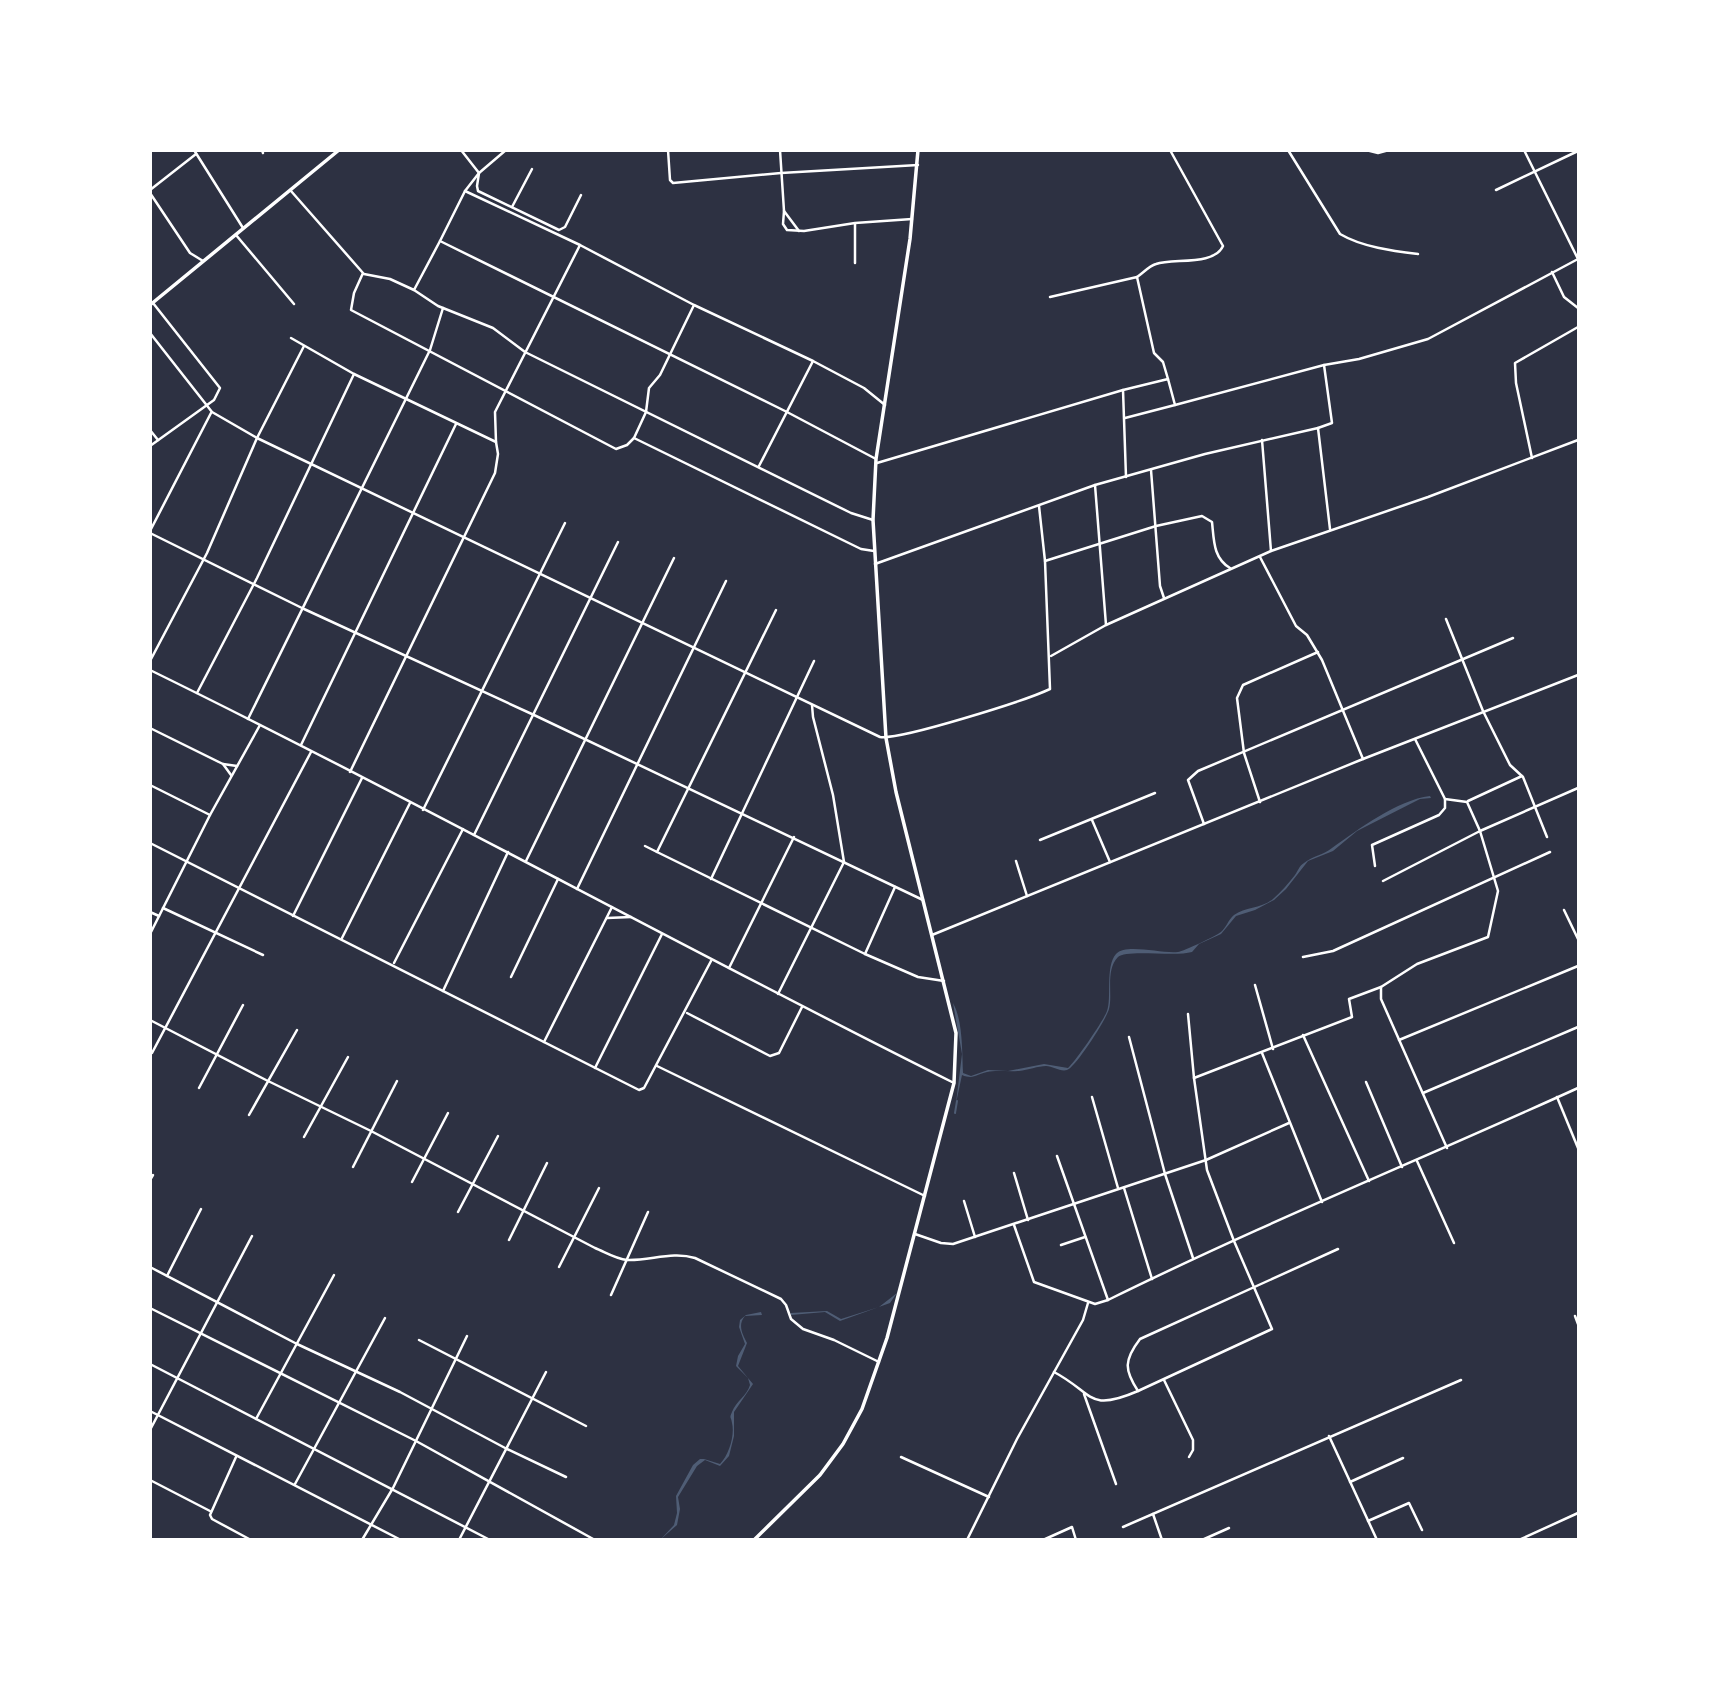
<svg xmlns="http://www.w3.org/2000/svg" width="1729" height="1690" font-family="Signika,sans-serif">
  <rect width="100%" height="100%" fill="#2d3142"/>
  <g fill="#4f5d75">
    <path d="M1430,796l1,2 -11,1 -63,32 -24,20 -25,10 -22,28 -12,11 -19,10 -19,6 -15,18 -22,10 -7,8c-17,5 -66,-3 -74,5 -13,13 -5,38 -9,52 -3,11 -34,59 -42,61 -7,2 -14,-4 -21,-4 -8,0 -18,4 -27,5 -10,1 -23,-1 -32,1 -11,2 -13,8 -25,3l-6,28 6,-49 -9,-51c10,18 9,48 10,70l8,3 17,-6 20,1 36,-7 24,4c7,-6 36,-48 39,-57 5,-12 -2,-45 9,-57 10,-11 46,0 62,-2 6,-1 38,-16 43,-20 5,-4 7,-12 13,-17 11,-8 27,-6 39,-16 8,-7 15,-15 22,-24 3,-4 4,-9 9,-12 8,-7 20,-8 28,-15 27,-19 65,-48 98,-52z"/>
    <polygon points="897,1293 890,1303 840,1321 825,1312 791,1315 791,1313 827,1311 841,1319 879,1307"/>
    <path d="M761,1312l1,3 -17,1c-8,9 -2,19 2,27l-9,23 15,18 -19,28v24l-5,20 -9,10 -15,-6 -8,6 -19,31 2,12 -3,16 -16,14 13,-14 3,-12 -1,-17 17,-31 7,-6h4l16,5c9,-9 15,-29 12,-41 -1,-7 -3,-4 0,-11 4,-11 15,-16 18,-27l-2,-7 -12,-12 2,-10 7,-12 -6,-17 1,-7 6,-5z"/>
  </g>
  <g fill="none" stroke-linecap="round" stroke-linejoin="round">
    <polyline stroke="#4f5d75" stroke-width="2" points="955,1113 957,1101"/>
    <g stroke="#fff" stroke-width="2.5">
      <polyline points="194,150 243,228"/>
      <polyline points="262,150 263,153"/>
      <polyline points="461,150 479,173 477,186 478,191 559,230 565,227 581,195"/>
      <polyline points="506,150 479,173 465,191 440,241 787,412 876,459"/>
      <polyline points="668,150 670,180 673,183 781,173 918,165"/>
      <polyline points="780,150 784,211 783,224 787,230 804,231 855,223 912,219"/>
      <path d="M1288,150l52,84c22,13 53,17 78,20"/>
      <polyline points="1366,150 1378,153 1389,150"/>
      <polyline points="1524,150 1578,259"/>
      <polyline points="150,190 196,154"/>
      <polyline points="1496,190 1578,151"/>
      <polyline points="291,191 363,273 354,293 351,310 616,449 627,445 634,438 646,412 649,388 660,375 694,305"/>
      <polyline points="465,191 580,245 694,305 813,361 864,388 885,405"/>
      <polyline points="150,193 190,253 203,261"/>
      <polyline points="512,207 532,169"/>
      <polyline points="784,211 799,231"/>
      <polyline points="236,235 294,304"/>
      <polyline points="855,263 855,224"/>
      <polyline points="1552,272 1564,297 1578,308"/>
      <polyline points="364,274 390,279 414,290 440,241"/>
      <path d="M1137,277c6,-4 12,-11 19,-13 17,-6 58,2 67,-18l-53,-96"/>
      <polyline points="414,290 438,306 493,328 525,352 851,513 873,520"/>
      <polyline points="1050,297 1137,277 1154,353 1163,362 1168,379"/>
      <path d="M150,333l62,79 45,26 623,299c21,3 147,-37 170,-48l-5,-128"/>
      <polyline points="291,338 354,374 496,442 498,454 495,473 350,772"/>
      <polyline points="1123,390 1168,379 1175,405 1125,418"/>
      <polyline points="1175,405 1324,365 1359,359 1428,339 1578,259"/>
      <polyline points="1318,428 1332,423 1324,365"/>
      <polyline points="150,430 158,440"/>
      <polyline points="634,438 861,549 874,551"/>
      <polyline points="1262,440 1271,551"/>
      <polyline points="496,442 495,412 580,245"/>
      <polyline points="150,446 214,400 220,388 153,303"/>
      <polyline points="1532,458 1516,383 1515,363 1578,327"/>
      <polyline points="877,463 1123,390 1126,477"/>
      <polyline points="759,466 813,361"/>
      <polyline points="1151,470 1160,586 1164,598"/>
      <polyline points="1095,485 1106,625"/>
      <path d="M1039,506l6,55 111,-35 46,-10 10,6c2,18 1,36 18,46"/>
      <polyline points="150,531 211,413"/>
      <polyline points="150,533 304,609 534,715 923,900"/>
      <polyline points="1260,557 1296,626 1307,635 1322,660 1363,759"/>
      <polyline points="875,564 1095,485 1205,454 1318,428 1330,529"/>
      <polyline points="1446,619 1483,711 1510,765 1523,777 1547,837"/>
      <polyline points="1051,656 1106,625 1271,551 1428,497 1578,440"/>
      <polyline points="150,661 207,553 257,438 304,346"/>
      <path d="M150,670c271,133 535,279 804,413"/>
      <polyline points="197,693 257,578 354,374"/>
      <polyline points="248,719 430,350 443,308"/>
      <polyline points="150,728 223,764 237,766"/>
      <polyline points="301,745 456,424"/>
      <polyline points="223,764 231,775"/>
      <polyline points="150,785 210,815"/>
      <polyline points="1468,801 1522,776"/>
      <polyline points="1260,802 1244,753 1237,698 1243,685 1318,652"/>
      <polyline points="423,810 565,523"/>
      <polyline points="1092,820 1110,862"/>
      <polyline points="1204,824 1188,780 1198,771 1513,638"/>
      <polyline points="474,835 618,542"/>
      <polyline points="1040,840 1155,793"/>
      <polyline points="150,843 639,1090 644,1088 711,961"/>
      <polyline points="645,846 657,852 776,610"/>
      <polyline points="657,852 865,954 918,977 944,981"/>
      <polyline points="526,861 674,558"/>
      <polyline points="1016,861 1027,896"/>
      <polyline points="1375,866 1372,845 1439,815 1445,808 1445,799"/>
      <polyline points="711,879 814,661"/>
      <polyline points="1383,881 1480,831 1578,788"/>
      <polyline points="577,889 726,581"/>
      <polyline points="163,908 263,955"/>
      <polyline points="1564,910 1578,939"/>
      <polyline points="150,912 159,916"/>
      <polyline points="293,916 362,778"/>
      <polyline points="607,918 631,917"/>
      <polyline points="150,934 210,815 260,725"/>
      <polyline points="932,935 1363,759 1578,675"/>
      <polyline points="342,938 410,803"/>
      <polyline points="865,954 895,887"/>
      <polyline points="1303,957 1333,951 1550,852"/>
      <polyline points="394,963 463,829"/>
      <polyline points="729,968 794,837"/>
      <polyline points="511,977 558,879"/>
      <polyline points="1255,985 1273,1049"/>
      <polyline points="1381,987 1381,999 1447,1148"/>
      <polyline points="443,991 508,852"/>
      <polyline points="778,994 844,862 833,795 813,717 812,705"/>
      <polyline points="687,1013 770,1056 779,1053 802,1007"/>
      <path d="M150,1020l116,60 105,51 224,117c10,4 21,11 32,12 23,1 45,-9 68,-2l86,41 5,6 5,14 12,10 31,11 45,22"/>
      <polyline points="1303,1035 1369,1181"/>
      <polyline points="1129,1037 1165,1174 1193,1258"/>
      <polyline points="1399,1040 1578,966"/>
      <polyline points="544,1042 612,907"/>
      <polyline points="152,1053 311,752"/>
      <polyline points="1262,1053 1322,1202"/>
      <polyline points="657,1066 925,1196"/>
      <polyline points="595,1068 662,934"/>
      <polyline points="1194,1078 1352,1017 1349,999 1381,987 1417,964 1488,937 1498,891 1480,831 1467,802 1445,799 1415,739"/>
      <polyline points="1366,1082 1402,1167"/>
      <polyline points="199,1088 243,1005"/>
      <polyline points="1423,1093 1578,1027"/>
      <polyline points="1092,1097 1118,1188"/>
      <polyline points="1557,1097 1578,1148"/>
      <polyline points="249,1115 297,1030"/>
      <polyline points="304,1137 348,1057"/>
      <polyline points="1057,1156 1108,1300"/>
      <polyline points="1417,1161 1454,1243"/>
      <polyline points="353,1167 397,1081"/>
      <polyline points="1014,1173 1028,1220"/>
      <polyline points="150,1180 153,1175"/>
      <polyline points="412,1182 448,1113"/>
      <polyline points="1124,1188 1152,1279"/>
      <polyline points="964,1201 975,1237"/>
      <polyline points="458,1212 498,1136"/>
      <path d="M1014,1225l20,57 61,22 13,-4c154,-76 314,-141 470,-212"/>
      <polyline points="915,1234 941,1243 953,1244 1206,1160 1289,1123"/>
      <polyline points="509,1240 547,1163"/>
      <polyline points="1061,1245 1085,1237"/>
      <polyline points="150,1267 297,1344 400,1392 507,1449 566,1477"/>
      <polyline points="559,1267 599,1188"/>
      <polyline points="167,1276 201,1209"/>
      <polyline points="611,1295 648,1212"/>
      <polyline points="150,1308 416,1441 595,1540"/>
      <polyline points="1575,1316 1578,1324"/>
      <polyline points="419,1340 586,1426"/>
      <polyline points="150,1364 490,1540"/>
      <path d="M1054,1372c40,21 33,41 84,19 -14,-21 -14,-31 2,-52l198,-90"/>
      <polyline points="1164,1380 1193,1440 1193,1450 1189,1457"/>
      <polyline points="1138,1391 1272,1329 1234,1241 1207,1170 1194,1078 1188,1014"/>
      <polyline points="1084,1394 1116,1484"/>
      <polyline points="150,1411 401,1540"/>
      <polyline points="256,1419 334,1275"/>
      <polyline points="150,1430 252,1236"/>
      <polyline points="1329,1436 1377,1540"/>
      <polyline points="236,1457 210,1515 212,1519 251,1540"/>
      <polyline points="901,1457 989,1497"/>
      <polyline points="150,1480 210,1511"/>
      <polyline points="1350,1482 1403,1458"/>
      <polyline points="295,1484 385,1318"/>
      <polyline points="1153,1514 1162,1540"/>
      <polyline points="1368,1521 1409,1503 1422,1530"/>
      <polyline points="1123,1527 1461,1380"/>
      <polyline points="362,1540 393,1488 467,1336"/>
      <polyline points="459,1540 546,1372"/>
      <polyline points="967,1540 1017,1439 1083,1320 1088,1303"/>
      <polyline points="1043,1540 1072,1527 1076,1540"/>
      <polyline points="1202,1540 1229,1528"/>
      <polyline points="1519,1540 1578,1513"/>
    </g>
    <polyline stroke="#fff" stroke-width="3.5" points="150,305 339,150"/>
    <polyline stroke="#fff" stroke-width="3.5" points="754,1540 820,1475 843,1444 862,1409 887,1338 954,1083 956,1033 896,792 886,738 873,520 876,459 910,239 918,150"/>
  </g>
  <rect width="1729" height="1690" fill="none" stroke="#ffffff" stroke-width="304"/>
</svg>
